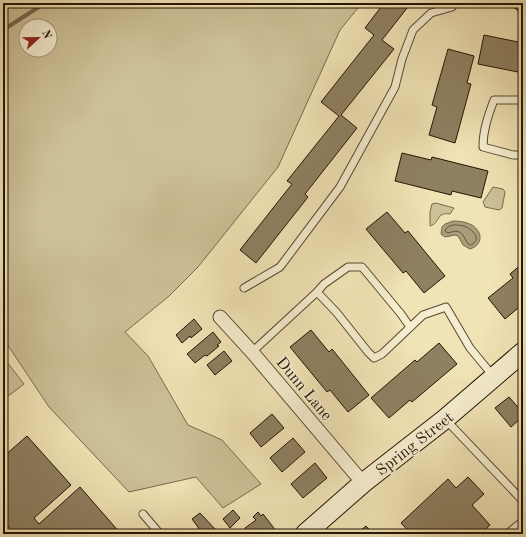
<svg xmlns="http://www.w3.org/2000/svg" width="526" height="537" font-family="'Old Standard TT',serif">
  <rect width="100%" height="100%" fill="#f0e3b5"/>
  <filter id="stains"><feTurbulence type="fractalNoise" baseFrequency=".005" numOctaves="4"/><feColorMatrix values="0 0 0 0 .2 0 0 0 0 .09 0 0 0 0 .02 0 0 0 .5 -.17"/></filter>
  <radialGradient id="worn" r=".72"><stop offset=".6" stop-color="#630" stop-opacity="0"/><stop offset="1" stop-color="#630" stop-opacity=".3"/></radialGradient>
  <g fill="#cdc097" stroke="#786a4e" fill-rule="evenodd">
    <path d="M3,3h359l-22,27 -62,137 -80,100 -30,30 -43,35 23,24 40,69 34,15 39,44 -38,24 -27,-31 -67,15 -80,-85 -46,-69zM26,26h24v24h-24z"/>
    <polygon points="493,187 503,189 505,192 502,208 499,210 485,207 483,202"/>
    <path d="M436,203l18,5 -4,6c-15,-2 -9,9 -20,12v-14l2,-8z"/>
    <polygon points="3,357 24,384 3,400"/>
  </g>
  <path fill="#aa9d79" stroke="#74664b" d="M453,221c7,0 13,1 19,4 11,7 11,20 -2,24l-7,-4 -5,-9 -3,-1 -10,2 -4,-3 1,-7 3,-3z"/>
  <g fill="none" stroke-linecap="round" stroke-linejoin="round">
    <path stroke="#66583f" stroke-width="1" d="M453,225c4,0 7,0 11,1 8,3 19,13 7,19l-3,-1 -5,-9 -3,-3 -5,-1 -7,2 -2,-1 -1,-2 3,-3z"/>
    <polyline stroke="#74664b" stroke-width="4" points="3,30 45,3"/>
  </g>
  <g fill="#8e8061" stroke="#231405">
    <polygon points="384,3 411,3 382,40 394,49 341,115 357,128 305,194 308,197 256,263 240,250 292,184 287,181 339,116 321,102 374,35 365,28"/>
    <polygon points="511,3 523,3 523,14 510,5"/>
    <polygon points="484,35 523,43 523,73 478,64"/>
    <polygon points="448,49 474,56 467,83 471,84 455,143 429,135 437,107 432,105"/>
    <polygon points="402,153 431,160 432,157 488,171 481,198 452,191 451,195 395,181"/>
    <polygon points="387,212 405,233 408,231 445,276 424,293 406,271 403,273 366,229"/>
    <polygon points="523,263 523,304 505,319 488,298 513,278 510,274"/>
    <polygon points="194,319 202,329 191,338 190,336 182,343 176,335"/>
    <polygon points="311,330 329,352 332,349 369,395 348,412 330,390 327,392 290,347"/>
    <polygon points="213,332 221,342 217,345 219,346 207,356 205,355 195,363 187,354"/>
    <polygon points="439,343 457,364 412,402 410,400 389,418 371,398 415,360 417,362"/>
    <polygon points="224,351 232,361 215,375 207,365"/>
    <polygon points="509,397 523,413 523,416 511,427 495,408"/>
    <polygon points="272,414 284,428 261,447 250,433"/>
    <polygon points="27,436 71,485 34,518 39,524 80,487 121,534 15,534 3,520 3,457"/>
    <polygon points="293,438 305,452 282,472 270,458"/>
    <polygon points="315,463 327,478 303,498 291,484"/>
    <polygon points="468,477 484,494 472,505 490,525 480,534 411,534 401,523 448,479 456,488"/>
    <polygon points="233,510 240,518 230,528 223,519"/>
    <polygon points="258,512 261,516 263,514 277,532 274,534 250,534 245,528 256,520 253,517"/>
    <polygon points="200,513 215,529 208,534 203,534 192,519"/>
    <polygon points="366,526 373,534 356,534"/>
  </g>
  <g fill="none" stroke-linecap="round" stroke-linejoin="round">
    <g stroke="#564831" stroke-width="9">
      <g id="lane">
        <path d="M523,101l-3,-1h-26c-6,16 -11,30 -11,47l30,8h10"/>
        <polyline points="244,288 280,267 340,187 395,87 402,59 413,30 431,13 452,7 455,3"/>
        <polyline points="317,292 324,284 348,267 362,267 401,314 410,327"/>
        <polyline points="252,352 317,292 337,313 368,352 374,358 382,354 423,315 446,307 470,348 494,377"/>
        <polyline points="445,419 523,501"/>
        <polyline points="143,514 160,534"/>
        <polyline points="507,534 523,521"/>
      </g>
    </g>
    <g stroke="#564831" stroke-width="15">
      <polyline id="street" points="220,317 252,352 363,483"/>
    </g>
    <g stroke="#231405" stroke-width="21">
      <polyline id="secondary" points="305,534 363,483 445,419 523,352"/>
    </g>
    <use href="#lane" stroke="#f5edcf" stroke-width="7"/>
    <use href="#street" stroke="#f5edcf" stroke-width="13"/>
    <use href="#secondary" stroke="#f5edcf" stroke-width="19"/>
  </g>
  <g text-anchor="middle" stroke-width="3.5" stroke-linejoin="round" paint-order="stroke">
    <g font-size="16" fill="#231405" stroke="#f5edcf">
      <text transform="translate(305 388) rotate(50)" y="6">Dunn Lane</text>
      <text transform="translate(414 443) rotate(-38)" y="6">Spring Street</text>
    </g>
  </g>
  <rect width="526" height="537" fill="none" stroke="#f0e3b5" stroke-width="16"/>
  <rect x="4" y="4" width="518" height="529" fill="none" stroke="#231405" stroke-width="2"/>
  <rect x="8" y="8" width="510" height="521" fill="none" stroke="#231405"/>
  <g transform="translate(38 38) rotate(68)"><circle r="19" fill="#f5edcf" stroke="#a1967e"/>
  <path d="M0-3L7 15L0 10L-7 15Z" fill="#8f2418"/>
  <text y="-6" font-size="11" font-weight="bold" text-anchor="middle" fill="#231405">N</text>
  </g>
  <rect width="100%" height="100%" filter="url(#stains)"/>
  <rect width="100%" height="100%" fill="url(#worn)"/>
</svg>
